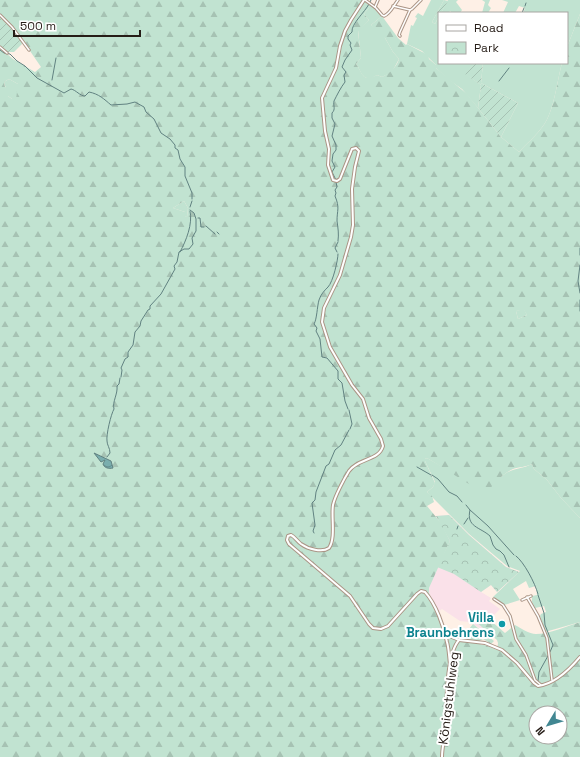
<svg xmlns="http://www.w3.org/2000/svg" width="580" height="757" font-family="'Space Grotesk',sans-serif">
  <defs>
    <pattern id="forest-firs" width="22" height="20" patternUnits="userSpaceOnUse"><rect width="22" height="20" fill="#c1e3d1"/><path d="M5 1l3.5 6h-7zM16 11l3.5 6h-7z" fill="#a6c2b3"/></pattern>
    <pattern id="park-crowns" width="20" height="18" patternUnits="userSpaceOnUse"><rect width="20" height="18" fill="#c1e3d1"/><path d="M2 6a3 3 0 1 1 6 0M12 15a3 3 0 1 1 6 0" fill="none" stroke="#a6c2b3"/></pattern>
    <pattern id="garden-furrows" width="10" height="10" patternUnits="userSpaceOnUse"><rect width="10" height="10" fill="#c1e3d1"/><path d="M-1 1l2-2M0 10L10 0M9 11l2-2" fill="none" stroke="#a6c2b3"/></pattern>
    <pattern id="water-waves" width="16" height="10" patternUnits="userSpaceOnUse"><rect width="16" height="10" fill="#7aaeae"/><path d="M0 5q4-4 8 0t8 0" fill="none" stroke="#648d8d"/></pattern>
  </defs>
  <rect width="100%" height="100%" fill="#fef0e6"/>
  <polygon fill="#fae1e9" points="449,515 469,535 506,567 519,572 497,592 491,585 481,592 491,598 489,601 500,609 488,621 483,630 469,622 460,621 442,609 438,612 429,593 429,588 437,567 445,532 436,516"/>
  <g fill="#c1e3d1">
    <polygon points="431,0 444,0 432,22 435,24 439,16 439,63 474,63 466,74 481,85 478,108 462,89 449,80 436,68 436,65 422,51 407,44 411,25 413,26 417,18 415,17 418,13 423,16"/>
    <polygon points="448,0 458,0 456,2 462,10 460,13 452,13 450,11 449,13 441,13"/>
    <polygon points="482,0 490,0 488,5 491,8 488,13 482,13 485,2"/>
    <polygon points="502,0 580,0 580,14 567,47 567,13 523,13 525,8 519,6 515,13 503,13 508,2"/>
    <path d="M371,5l4,2 7,9 -11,9 14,13 8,14 6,7 -7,13 -10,5 -5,-2 -7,4c-10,-2 -9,-9 -14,-15l5,-6 -3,-28 11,-10 -5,-6z"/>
    <path d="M483,63h79c-5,18 -8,49 -19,63 -7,10 -16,17 -24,26l-18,-15 17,-34 -37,-20z"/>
    <polygon points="9,79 18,84 17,99 12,99 8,96 4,82"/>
    <polygon points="184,201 188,208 187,217 184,216 185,212 173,208"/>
    <polygon points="524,309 527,315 518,319 516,311"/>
    <path d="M427,458l26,15 48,4c11,-10 19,-7 31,-13l2,5 13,11 14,18 19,20v104l-35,10 -5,-16 1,-2 5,-2 -2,-6 -9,2 -3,-6v-6l5,-1 -1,-9 -7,2 -3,-7 -13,8 7,11 -16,5 -11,-8 27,-26 -13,-5 -38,-32 -42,-42 6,-5 2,-5 -10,-21v-2z"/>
  </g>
  <path fill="url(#forest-firs)" fill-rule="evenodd" d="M0,0h366l5,5 -7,9 5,6 -11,11 3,27 -5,6c7,9 6,19 21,11l5,2c8,-4 14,-9 17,-18l-6,-7 -8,-14 -5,-1 -9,-12 11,-9 16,22 8,7 1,-1 21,11 1,4 7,6v3l31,26 34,43 18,15c8,-9 17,-16 24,-26 11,-14 14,-45 19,-63h5v-16l13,-33v504l-19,-20 -14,-18 -13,-11 -2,-5c-6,3 -13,3 -19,5 -11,5 -20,16 -28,25l-58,-36 -2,1v2l10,22 -2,4 -6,5 5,4 2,6 -7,4 14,17 9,18 -21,47v5l16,38 17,7 11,-14 21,17 -3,3 -8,-5 -4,2 -1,2 4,2h3l12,5 1,-7 -1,-3 -22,-19 2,-4 3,-2 11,6 14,12 10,-8c6,3 14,9 21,9 13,0 32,-8 44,-12v135h-580v-709l13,11 22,13 6,-5 -22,-32 -19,-21zM9,79l9,5 -4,3 3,5 -1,7h-4l-4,-3 1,-8 -4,-1 -1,-5zM184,201l4,7 -1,9 -2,-1v-4l-12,-4zM524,310l3,5 -9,4 -2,-8zM536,713h24v24h-24z"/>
  <polygon fill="url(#park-crowns)" points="449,515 469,535 506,567 519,572 497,592 491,585 481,592 454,574 437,567 450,541 436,516"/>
  <g fill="url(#garden-furrows)">
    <polygon points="444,0 448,1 441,13 439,13 439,16 435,24 432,22"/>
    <path d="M0,16c6,6 22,19 22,28l-8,8h-8l-6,-5z"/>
    <polygon points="474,63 483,63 481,83 518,103 501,137 478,108 481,85 465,74"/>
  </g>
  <path fill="url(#water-waves)" stroke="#618281" d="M94,453l17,8 2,7c-4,1 -9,0 -10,-4l2,-4 -4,2z"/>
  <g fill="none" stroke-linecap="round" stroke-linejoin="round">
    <g stroke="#618281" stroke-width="1">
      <polyline points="370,2 371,0"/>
      <polyline points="525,6 526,3"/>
      <polyline points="522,13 524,8"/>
      <path d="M0,50l4,3 6,1 7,7 8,5 12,12 27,15 7,-4c5,1 9,7 14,7l4,-4c10,2 15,7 22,13l16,-1 8,-2 9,5 2,5 8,7 7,14 9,6 5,6v3l3,2 2,9 5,8v9l7,17v6"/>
      <polyline points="52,80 56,58"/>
      <polyline points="499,81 509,68"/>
      <path d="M336,180l-4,-8 3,-5 -3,-6 1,-7 3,-4v-5l-4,-9 3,-12 -3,-6v-5c4,-4 1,-7 2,-12 3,-6 7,-14 11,-19l-1,-7 2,-3 -4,-5 3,-7 7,-10 -2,-5 1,-2 -3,-4v-3l4,-4c-1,-8 13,-20 17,-28"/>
      <path d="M336,182l1,5 -2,3 1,3 -1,3c5,12 2,14 2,25 1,7 2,13 1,20"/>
      <polyline points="190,207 192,201"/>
      <polyline points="198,218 200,218 201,227 204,227"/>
      <polyline points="206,226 215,234"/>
      <polyline points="217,232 219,234"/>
      <polyline points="580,248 580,255"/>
      <path d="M180,252c6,-11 13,-28 10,-41"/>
      <polyline points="337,252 335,248 338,242"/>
      <path d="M338,254c0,6 -5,28 -10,33 -4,4 -7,7 -9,13 -2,7 -2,19 -5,24l3,4 -1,3 4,8 2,18 5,1 11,13v8l4,4 3,18 3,8"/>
      <polyline points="580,265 578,281 580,293"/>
      <polyline points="580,300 580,311"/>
      <polyline points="121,377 122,370 121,368 125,359 128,357 128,352 133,345 135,332 140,326 141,321 148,310 150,309 150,306 161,294 175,269 174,266 177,262 179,252 184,249 189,249 193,244 192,238 196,231 196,219 194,213 190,210"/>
      <polyline points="349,410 352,424 350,429"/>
      <path d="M107,457l3,-4c0,-5 -3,-8 -3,-12 -1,-6 4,-27 7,-32 -2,-7 4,-15 3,-23l2,-2 1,-6"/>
      <polyline points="417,467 431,475"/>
      <polyline points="432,475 438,479 449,492 457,496 462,502"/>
      <path d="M466,505l4,5c-4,17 10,17 20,26l3,9 3,4 4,2 4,4 5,12"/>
      <polyline points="470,510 488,526 514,555"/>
      <polyline points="464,524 468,518"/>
      <polyline points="457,529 458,526"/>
      <polyline points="314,533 313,531 315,525 312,503 315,500 316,492 326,466 329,464 335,450 341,445 349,430"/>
      <path d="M516,556c8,6 19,27 22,38"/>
      <polyline points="538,595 544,613 545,625 553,645 550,652"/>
      <polyline points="538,681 539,672 549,654"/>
    </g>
    <g stroke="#ab9586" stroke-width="3.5">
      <g id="minor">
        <path d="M365,0l11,8 6,7 2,1c6,-2 10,-11 14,-16"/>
        <polyline points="393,6 410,10"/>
        <polyline points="375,7 378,0"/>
        <polyline points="0,15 12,27 29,50"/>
        <polyline points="400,36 399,35 400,32 410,10 412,9 421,0"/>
        <polyline points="0,47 7,53"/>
        <polyline points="527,597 538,616 547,638 552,680"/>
        <polyline points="494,599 503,605 510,616 516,639 526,655 535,680 541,685"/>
        <polyline points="522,600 531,596"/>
      </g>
    </g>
    <g stroke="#ab9586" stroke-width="4">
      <g id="tertiary">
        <path d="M364,0l-13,20 -6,11 -5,15 -4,22 -14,30 3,33 4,18 -1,16 5,15 4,1 3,-2 12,-30 4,-1 3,3 -4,16 -3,22 1,36 -2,12 -11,38 -16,33 -2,14 8,25 22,38 11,14 6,19 12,21 2,7c-4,15 -25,12 -34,25 -5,8 -14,25 -16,34 -2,12 3,33 -4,43 -7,5 -21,1 -28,-4 -4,-3 -6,-7 -10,-9l-3,1 -1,4 2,4 61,52 19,28 4,4 8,1 7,-3 29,-32 4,-3 4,1c11,12 19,35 22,50 2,7 2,15 3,22"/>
        <path d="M445,634l14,6 26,3 17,7 15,13 17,20 4,3c17,-2 32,-17 42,-29"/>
        <path d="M442,757c0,-10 3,-19 3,-28 2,-22 0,-73 14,-89"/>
      </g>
    </g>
    <use href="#minor" stroke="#fff" stroke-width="1.5"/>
    <use href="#tertiary" stroke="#fff" stroke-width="2"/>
  </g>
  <circle fill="#0f9aa8" stroke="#fff" stroke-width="1.5" cx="502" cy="624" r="4"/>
  <g text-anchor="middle" stroke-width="4" stroke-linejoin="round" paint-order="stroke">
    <g font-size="13" font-weight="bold" fill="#0d838f" stroke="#fff" text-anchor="end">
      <text x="494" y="622">Villa<tspan x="494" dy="15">Braunbehrens</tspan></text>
    </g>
    <g font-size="13" fill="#261d17" stroke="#fff">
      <text transform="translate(448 698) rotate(-83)" y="5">Königstuhlweg</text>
    </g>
  </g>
  <rect x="438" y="12" width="130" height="52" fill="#ffffff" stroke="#a8a5a2"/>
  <rect x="446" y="25" width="20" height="6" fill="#ffffff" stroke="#a8a5a2"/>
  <text x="474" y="32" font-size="12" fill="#261d17">Road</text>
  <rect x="446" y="42" width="20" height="12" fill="url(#park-crowns)" stroke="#a8a5a2"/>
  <text x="474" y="52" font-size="12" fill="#261d17">Park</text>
  <g transform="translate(548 725) rotate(232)"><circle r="19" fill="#ffffff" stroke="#a8a5a2"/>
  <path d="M0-3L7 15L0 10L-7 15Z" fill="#418792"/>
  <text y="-6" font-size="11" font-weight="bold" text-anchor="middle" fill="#261d17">N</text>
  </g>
  <path d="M14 30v6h126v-6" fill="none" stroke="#261d17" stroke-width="2"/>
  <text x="20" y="30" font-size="12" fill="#261d17" stroke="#ffffff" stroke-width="3" paint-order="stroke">500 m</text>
</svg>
